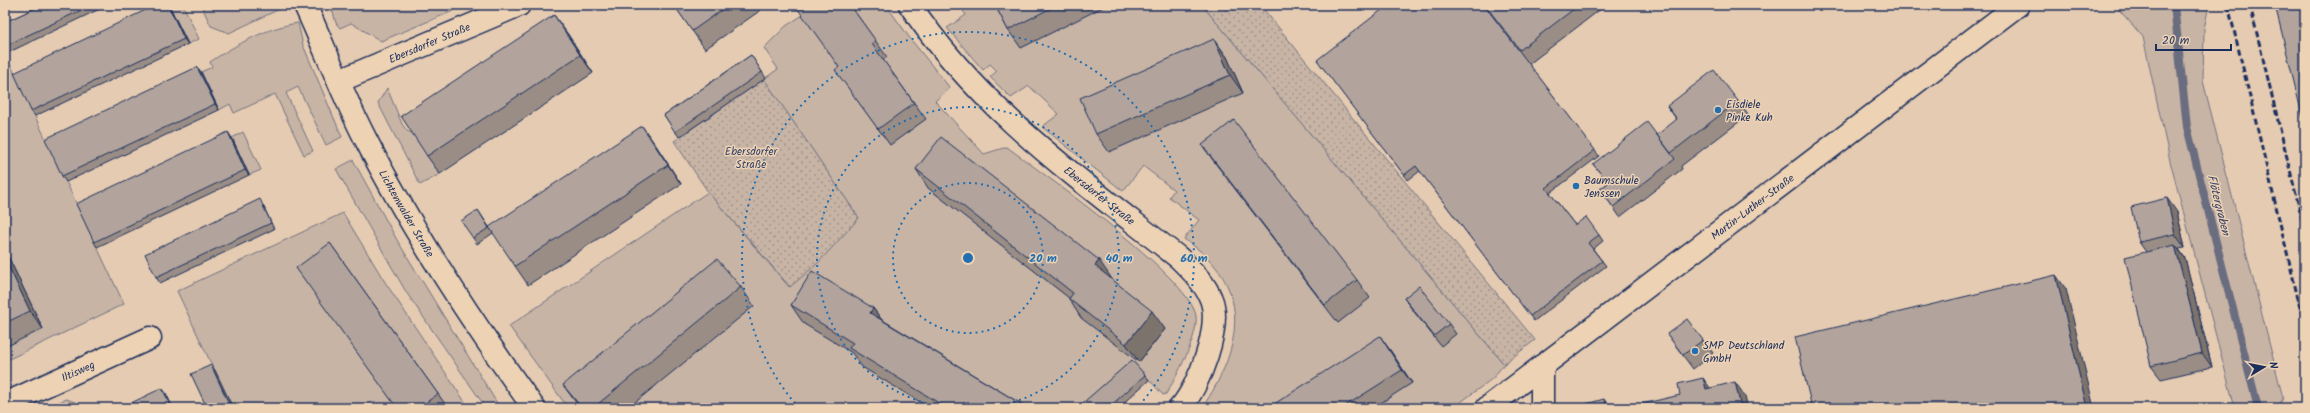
<svg xmlns="http://www.w3.org/2000/svg" width="2310" height="413" font-family="Kalam,sans-serif">
  <defs>
    <pattern id="park-dots" width="8" height="8" patternUnits="userSpaceOnUse"><rect width="8" height="8" fill="#c7b4a5"/><path d="M2 2h.1M6 6h.1" fill="none" stroke="#a1938a" stroke-width="1.8" stroke-linecap="round"/></pattern>
  </defs>
  <rect width="100%" height="100%" fill="#e5cbb1"/>
  <filter id="ink" filterUnits="userSpaceOnUse"><feTurbulence type="fractalNoise" baseFrequency=".025" numOctaves="2"/><feDisplacementMap in="SourceGraphic" scale="8" xChannelSelector="R" yChannelSelector="G"/><feConvolveMatrix kernelMatrix="1 2 1 2 8 2 1 2 1" color-interpolation-filters="sRGB"/></filter>
  <g filter="url(#ink)">
    <g fill="#c7b4a5" stroke="#717282">
      <polygon points="172,5 183,5 199,39 188,44 169,6"/>
      <polygon points="201,5 288,5 229,33 211,26"/>
      <polygon points="331,5 452,5 453,11 381,41 351,23 340,28 336,23"/>
      <path d="M818,5h68l26,36 38,47 -15,13 49,53 23,-7c36,27 183,130 189,169 3,19 -20,62 -30,78l-3,1 -27,-30 -49,43h-519l-59,-82 199,-134 81,95 70,-69 -95,-139 14,-10 -14,-21 22,-22z"/>
      <path d="M959,5h243l302,359 -11,14 -40,30h-251c42,-62 51,-124 -18,-169l15,-19 -30,-23 5,-7 -31,-24 -20,25 -81,-64 17,-13 -30,-28 -18,12 -21,-21 7,-6 -7,-7 -7,6 -36,-42 19,-13z"/>
      <polygon points="2115,5 2209,5 2204,29 2203,81 2283,398 2278,408 2235,408 2170,161 2143,37"/>
      <path d="M298,23l5,22 39,92 -16,8 -28,-58 -12,6 27,58 -9,4 -29,-61 -41,19 -4,-9 -11,6 -18,-38 11,-5 -2,-5c25,-17 58,-35 88,-39z"/>
      <polygon points="5,53 124,304 5,361"/>
      <polygon points="387,88 402,124 407,131 414,134 440,174 420,185 378,103"/>
      <polygon points="243,132 261,170 249,175 232,138"/>
      <polygon points="353,160 397,240 500,408 486,408 406,292 336,169"/>
      <polygon points="343,213 385,282 469,408 232,408 177,291"/>
      <polygon points="66,399 75,402 78,408 46,408"/>
    </g>
    <g fill="url(#park-dots)" stroke="#717282">
      <polygon points="1202,5 1260,5 1535,340 1504,364"/>
      <polygon points="764,79 859,218 818,263 790,287 708,192 674,141"/>
    </g>
    <g fill="none" stroke-linecap="round" stroke-linejoin="round">
      <polyline stroke="#6b6c7f" stroke-width="8" points="2174,5 2187,127 2258,408"/>
      <g stroke="#1b2f5e" stroke-width="25">
        <g id="street">
          <path id="s1" d="M305,5c20,44 38,90 60,133 48,95 107,184 169,270"/>
          <path id="s2" d="M910,5c71,106 171,175 269,253 12,12 26,25 32,41 11,27 -12,88 -31,109"/>
          <path id="s3" d="M339,81l180,-76"/>
          <path id="s4" d="M5,404l145,-66"/>
          <path id="s5" d="M1487,408l531,-403"/>
          <polyline points="1542,408 1542,366"/>
        </g>
      </g>
      <use href="#street" stroke="#edd2b4" stroke-width="22"/>
      <g stroke="#1b2f5e" stroke-width="3" stroke-dasharray="6 3" stroke-linecap="butt">
        <polyline points="2228,5 2305,328"/>
        <polyline points="2250,5 2305,232"/>
      </g>
    </g>
    <g fill="#998d86" stroke="#1b2f5e">
      <polygon points="42,5 108,5 5,54 5,22"/>
      <polygon points="156,5 169,5 188,44 35,116 31,111"/>
      <polygon points="674,5 757,5 761,10 705,49"/>
      <polygon points="850,5 887,57 883,60 926,119 890,145 847,86 839,67"/>
      <polygon points="995,5 1107,5 1021,48 1008,30"/>
      <polygon points="1388,5 1606,5 1529,64 1599,156 1550,193 1575,225 1599,235 1603,241 1593,249 1606,266 1534,321 1420,171 1408,180 1321,65"/>
      <polygon points="567,33 593,73 440,174 427,156"/>
      <polygon points="1214,39 1227,57 1243,93 1109,152 1096,134"/>
      <polygon points="751,55 766,78 679,137 664,115"/>
      <polygon points="197,67 201,72 219,110 66,182 62,176"/>
      <polygon points="1738,101 1748,115 1681,166 1682,169 1620,217 1600,189 1608,183 1593,164 1658,137 1677,120 1667,106"/>
      <polygon points="232,138 249,175 97,247 94,242"/>
      <polygon points="655,144 681,184 528,285 515,266"/>
      <polygon points="1202,145 1357,280 1370,298 1338,323 1215,163"/>
      <polygon points="916,169 1112,279 1165,329 1139,362 1081,318 1069,299 1069,298 928,188"/>
      <polygon points="263,205 274,229 160,283 156,277"/>
      <polygon points="478,210 493,233 477,244 473,238"/>
      <polygon points="2177,212 2185,248 2179,249 2185,258 2212,367 2161,379 2151,366 2146,252 2139,242"/>
      <polygon points="330,243 448,408 396,408"/>
      <polygon points="5,250 43,329 5,347"/>
      <polygon points="741,287 754,306 628,408 580,408 563,385"/>
      <polygon points="1404,298 1449,324 1456,334 1441,346 1411,308"/>
      <polygon points="791,305 873,308 881,319 1028,408 930,408 862,367 852,353 804,324"/>
      <polygon points="1667,334 1703,340 1713,353 1693,369"/>
      <polygon points="1390,350 1412,383 1373,408 1268,408"/>
      <polygon points="1145,375 1149,380 1118,408 1077,408"/>
    </g>
    <g fill="#7d736d" stroke="#1b2f5e">
      <polygon points="168,5 169,5 169,6 188,44 184,39"/>
      <polygon points="554,15 567,33 593,73 580,55"/>
      <polygon points="1214,39 1227,57 1243,93 1230,75"/>
      <polygon points="197,67 201,72 219,110 215,104"/>
      <polygon points="642,126 655,144 681,184 668,165"/>
      <polygon points="228,132 232,138 249,175 245,170"/>
      <polygon points="2167,198 2177,212 2185,248 2175,234"/>
      <polygon points="2175,245 2185,258 2212,367 2202,353"/>
      <polygon points="5,250 43,329 30,311 5,259"/>
      <polygon points="1099,260 1112,279 1108,285 1095,266"/>
      <polygon points="2056,275 2066,289 2094,408 2087,408"/>
      <polygon points="873,308 886,326 870,313"/>
      <polygon points="1152,311 1165,329 1139,362 1126,344"/>
      <polygon points="1380,336 1390,350 1412,383 1402,370"/>
      <polygon points="211,365 215,370 233,408 231,408"/>
      <polygon points="1703,378 1713,392 1706,389"/>
      <polygon points="1735,382 1745,396 1748,408 1741,408"/>
      <polygon points="162,388 166,393 173,408 172,408"/>
      <polygon points="1604,399 1610,408 1606,408"/>
    </g>
    <g fill="#b2a49c" stroke="#1b2f5e">
      <polygon points="42,5 92,5 5,46 5,22"/>
      <polygon points="156,5 168,5 184,39 31,111 14,73"/>
      <polygon points="674,5 729,5 692,31"/>
      <polygon points="795,5 850,5 876,41 872,44 914,103 878,129 835,70 839,67"/>
      <polygon points="995,5 1057,5 1008,30"/>
      <polygon points="1388,5 1484,5 1595,150 1546,188 1575,225 1586,217 1599,235 1588,243 1602,261 1530,316 1416,166 1404,175 1317,60"/>
      <polygon points="1485,5 1579,5 1520,50"/>
      <polygon points="2275,5 2305,5 2305,127"/>
      <polygon points="554,15 580,55 427,156 401,116"/>
      <polygon points="1214,39 1230,75 1096,134 1080,98"/>
      <polygon points="751,55 762,72 675,132 664,115"/>
      <polygon points="197,67 215,104 62,176 45,139"/>
      <polygon points="1714,70 1738,101 1671,153 1657,135 1677,119 1667,106"/>
      <polygon points="1234,120 1357,280 1325,305 1202,145"/>
      <polygon points="1647,122 1675,159 1613,207 1600,189 1608,183 1593,164"/>
      <polygon points="642,126 668,165 515,266 489,227"/>
      <polygon points="228,132 245,170 94,242 76,204"/>
      <polygon points="941,137 1099,260 1095,266 1152,311 1126,344 1069,299 1073,293 916,169"/>
      <polygon points="2167,198 2175,234 2139,242 2131,207"/>
      <polygon points="260,199 271,223 156,277 145,254"/>
      <polygon points="478,210 489,228 473,238 461,221"/>
      <polygon points="330,243 438,394 418,408 397,408 296,268"/>
      <polygon points="2175,245 2202,353 2151,366 2125,257"/>
      <polygon points="5,259 30,311 5,323"/>
      <polygon points="717,259 741,287 593,408 582,408 563,385"/>
      <polygon points="812,271 873,308 870,313 1028,408 947,408 849,348 853,343 791,305"/>
      <polygon points="2056,275 2087,408 1812,408 1795,337"/>
      <polygon points="1419,286 1449,324 1434,336 1404,298"/>
      <polygon points="1687,319 1703,340 1683,355 1667,334"/>
      <polygon points="1380,336 1402,370 1342,408 1268,408"/>
      <polygon points="1132,360 1145,375 1108,408 1077,408"/>
      <polygon points="211,365 231,408 207,408 191,374"/>
      <polygon points="1703,378 1706,389 1735,382 1741,408 1625,408 1680,395 1678,384"/>
      <polygon points="162,388 172,408 124,408 123,407"/>
      <polygon points="1604,399 1606,408 1588,408 1586,404"/>
    </g>
  </g>
  <g fill="none" stroke="#1f6fb2" stroke-width="2" stroke-dasharray="2 4">
    <circle cx="968" cy="258" r="75"/>
    <path d="M950 408A151 151 0 1 1 986 408"/>
    <path d="M799 408A226 226 0 1 1 1137 408"/>
  </g>
  <g fill="#1f6fb2" stroke="#edd2b4" stroke-width="1.5">
    <circle cx="1718" cy="110" r="4"/>
    <circle cx="1576" cy="186" r="4"/>
    <circle cx="1695" cy="351" r="4"/>
  </g>
  <g text-anchor="middle" stroke-width="3" stroke-linejoin="round" paint-order="stroke">
    <g font-size="11" fill="#1b2f5e" stroke="#edd2b4">
      <text dy="4" stroke="none"><textPath href="#s3" startOffset="98">Ebersdorfer Straße</textPath></text>
      <text dy="4" stroke="none"><textPath href="#s2" startOffset="270">Ebersdorfer Straße</textPath></text>
      <text dy="4" stroke="none"><textPath href="#s5" startOffset="333">Martin-Luther-Straße</textPath></text>
      <text dy="4" stroke="none"><textPath href="#s1" startOffset="232">Lichtenwalder Straße</textPath></text>
      <text dy="4" stroke="none"><textPath href="#s4" startOffset="80">Iltisweg</textPath></text>
    </g>
    <g font-size="11" fill="#1b2f5e" stroke="#edd2b4" text-anchor="start">
      <text x="1726" y="108">Eisdiele<tspan x="1726" dy="13">Pinke Kuh</tspan></text>
      <text x="1584" y="184">Baumschule<tspan x="1584" dy="13">Jenssen</tspan></text>
      <text x="1703" y="349">SMP Deutschland<tspan x="1703" dy="13">GmbH</tspan></text>
    </g>
    <g font-size="11" fill="#354369" stroke="#edd2b4">
      <text x="751" y="155">Ebersdorfer<tspan x="751" dy="13">Straße</tspan></text>
    </g>
    <g font-size="12" font-style="italic" fill="#364369" stroke="#edd2b4">
      <text transform="translate(2219 205) rotate(76)" y="4">Flötergraben</text>
    </g>
  </g>
  <circle cx="968" cy="258" r="6" fill="#1f6fb2" stroke="#edd2b4" stroke-width="2"/>
  <g font-size="12" text-anchor="middle" font-weight="bold" fill="#1f6fb2" stroke="#edd2b4" stroke-width="3" stroke-linejoin="round" paint-order="stroke">
    <text x="1043" y="262">20 m</text>
    <text x="1119" y="262">40 m</text>
    <text x="1194" y="262">60 m</text>
  </g>
  <rect width="2310" height="413" fill="none" stroke="#edd2b4" stroke-width="20"/>
  <rect x="10" y="10" width="2290" height="393" fill="none" stroke="#1b2f5e" stroke-width="1.5" filter="url(#ink)"/>
  <g transform="translate(2264 367) rotate(80)" stroke="#edd2b4" stroke-width="3" paint-order="stroke">
  <path d="M0-3L7 15L0 10L-7 15Z" fill="#1b2f5e"/>
  <text y="-6" font-size="11" font-weight="bold" text-anchor="middle" fill="#1b2f5e">N</text>
  </g>
  <path d="M2156 44v6h75v-6" fill="none" stroke="#1b2f5e" stroke-width="2"/>
  <text x="2162" y="44" font-size="12" fill="#1b2f5e" stroke="#edd2b4" stroke-width="3" paint-order="stroke">20 m</text>
</svg>
